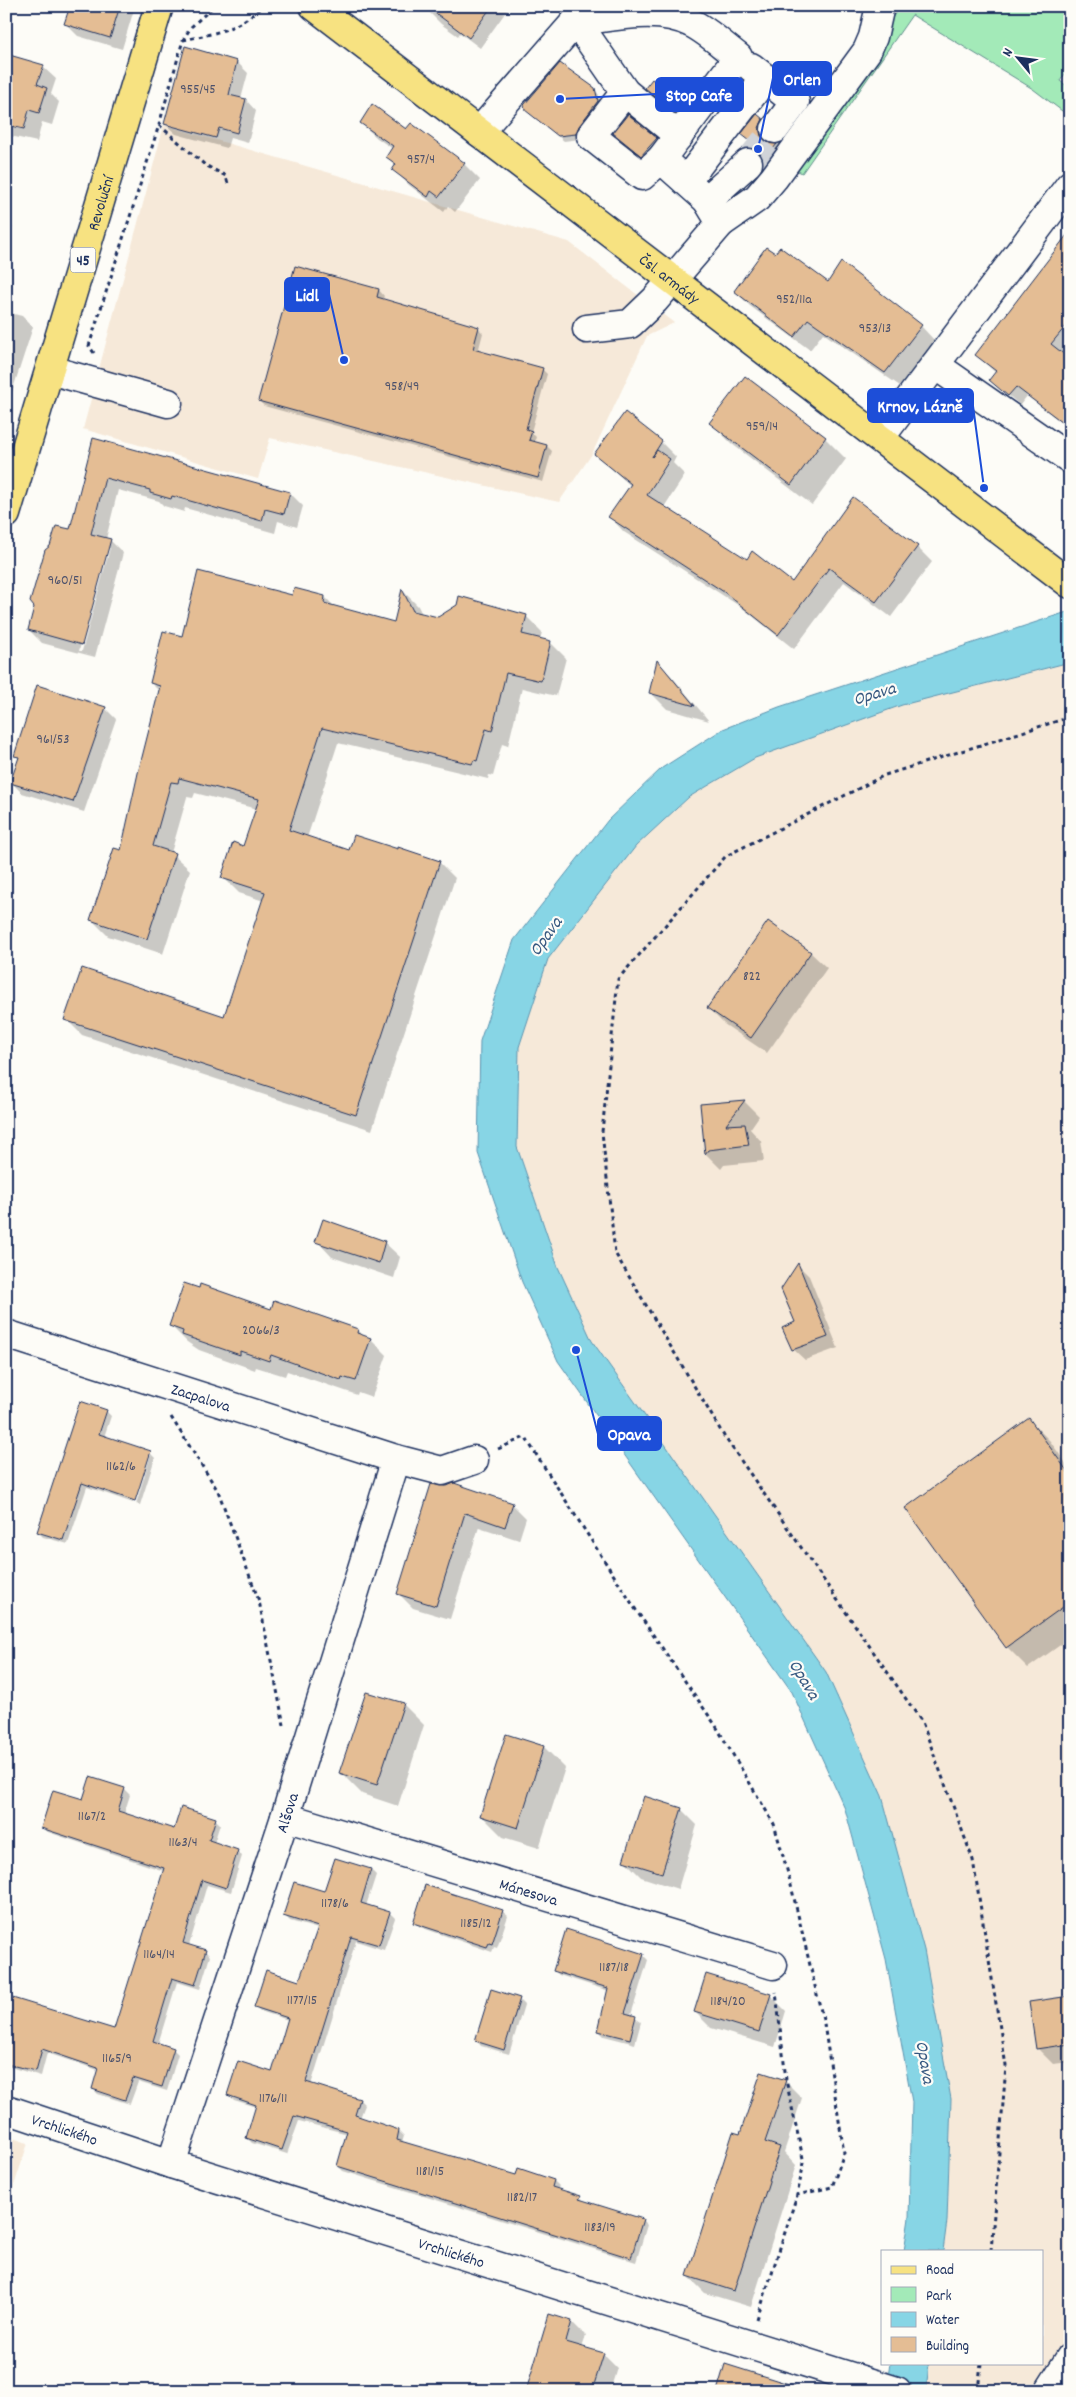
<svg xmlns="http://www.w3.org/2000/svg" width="1076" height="2397" font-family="Dekko,sans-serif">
  <rect width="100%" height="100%" fill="#fdfcf7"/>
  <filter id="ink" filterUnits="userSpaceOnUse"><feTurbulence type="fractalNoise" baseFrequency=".02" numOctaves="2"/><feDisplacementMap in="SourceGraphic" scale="10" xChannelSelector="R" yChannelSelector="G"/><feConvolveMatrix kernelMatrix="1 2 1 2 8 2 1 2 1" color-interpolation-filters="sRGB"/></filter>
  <g filter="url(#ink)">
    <g fill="#f6e9d9">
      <polygon points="164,125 569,242 674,323 647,336 592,454 559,502 270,438 258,479 83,429"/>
      <polygon points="1070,662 1070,2391 926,2391 929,2363 1042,2363 1042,2251 943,2251 947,2221 951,2099 882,1796 826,1672 592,1341 558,1267 517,1147 519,1047 548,959 636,846 689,797 755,758 902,705"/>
      <polygon points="6,2136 28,2143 6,2210"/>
    </g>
    <polygon fill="#a3eab8" stroke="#5f8c8b" points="895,6 1070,6 1070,67 1060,81 1070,88 1070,117 1033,89 912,15 802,173 794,169 896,12"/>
    <g fill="#87d5e5" stroke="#5c93af">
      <polygon points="1070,611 1070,662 902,705 755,758 689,797 636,846 548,959 519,1047 517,1147 558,1267 592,1341 826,1672 882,1796 924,1950 951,2099 947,2221 943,2251 904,2251 909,2218 912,2102 886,1959 845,1809 792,1692 558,1361 522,1282 478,1153 480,1041 514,940 608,820 662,768 723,729 779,707"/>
      <polygon points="890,2363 929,2363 926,2391 886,2391"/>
    </g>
    <g fill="#0003" fill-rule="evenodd">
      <polygon points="67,6 135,6 122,49 78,36 66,24 70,10"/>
      <polygon points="423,6 510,6 480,48 460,33 458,36 441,24"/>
      <polygon points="185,48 237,62 248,73 241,99 246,100 256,111 248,143 230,138 227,148 176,134 165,124"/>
      <polygon points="6,55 43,67 56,79 51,94 59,102 52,125 42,122 37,142 6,135"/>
      <polygon points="652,80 688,108 681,117 651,93"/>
      <polygon points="594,89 599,95 603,107 580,139 564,141 526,110"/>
      <polygon points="628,116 661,144 647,160 619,138"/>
      <polygon points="762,120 783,141 767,168 746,148 751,142 743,134"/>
      <polygon points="361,123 406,131 464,164 480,180 455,212 448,206 444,212 409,185 393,169 396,166 387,157 393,149 377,138"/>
      <polygon points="6,221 13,227 6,253"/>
      <polygon points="1070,233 1070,345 1062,354 1070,361 1070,429 1027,396 1020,405 990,380 996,373 976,355"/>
      <polygon points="296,268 379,290 384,296 382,300 478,328 483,333 478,352 542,369 547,374 531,432 536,437 534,443 547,446 552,451 543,482 264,406 259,401"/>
      <polygon points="828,284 921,326 935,341 900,386 823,333 810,350 750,306 735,291"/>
      <polygon points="6,301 12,306 10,313 22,316 33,327 11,395 6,394"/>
      <polygon points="745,378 825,438 846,459 812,505 732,444 711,423"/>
      <path d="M94,440l196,53 13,13 -6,21 -19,-6 -3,12 -90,-25 -1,4 -20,-6 -5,-5 -41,-11 -12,49 4,1 13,13 -28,104 -53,-14 -13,-13 42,-99zM107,548h3l-28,103h-3z"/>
      <polygon points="661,442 676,457 673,463 685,475 664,507 747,561 792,583 853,499 917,547 932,562 891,617 844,582 794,649 741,607 624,532 609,516 631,486 595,454"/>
      <polygon points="403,591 418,606 422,614 438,618 526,616 542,632 540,640 550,642 566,658 556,696 522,688 508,746 502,744 493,776 489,775 488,779 338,743 307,838 350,852 439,862 455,878 372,1130 82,1035 66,1019 225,1017 264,901 239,893 223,877 244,847 257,809 195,793 193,798 187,797 171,853 190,870 163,954 108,936 92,920 121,852 160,692 151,683 182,638 293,597 325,597 336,608 395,623"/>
      <polygon points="658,662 673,678 709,721 667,709 651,693"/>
      <polygon points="105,708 116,719 84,812 22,793 12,783 19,759 16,755"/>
      <polygon points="811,953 827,968 767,1053 724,1024 708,1008"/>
      <polygon points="744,1101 759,1116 750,1129 761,1141 764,1161 724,1165 721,1169 706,1154 702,1105"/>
      <polygon points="317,1241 384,1242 400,1257 394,1278 332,1257"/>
      <polygon points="798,1265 809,1276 838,1348 805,1360 793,1349 797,1323"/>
      <polygon points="275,1302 358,1330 364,1336 371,1339 387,1355 372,1397 358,1392 357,1395 287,1371 285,1376 256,1367 255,1370 199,1350 187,1342 171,1326 272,1311"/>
      <polygon points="106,1411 111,1416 104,1437 151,1454 148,1454 133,1503 87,1487 68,1544 43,1537 38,1532"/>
      <polygon points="1029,1420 1050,1441 1070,1469 1070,1638 1028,1668 1007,1647"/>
      <polygon points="151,1454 155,1458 140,1505 136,1504"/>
      <polygon points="447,1487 512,1504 526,1518 519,1540 479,1527 450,1619 413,1608 399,1594"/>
      <polygon points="403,1704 424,1725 398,1806 362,1794 341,1773"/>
      <polygon points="544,1747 565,1768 539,1848 503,1837 482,1816"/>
      <polygon points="91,1779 125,1790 130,1795 124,1814 175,1831 215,1819 220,1824 214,1843 237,1851 242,1856 231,1892 207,1885 189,1946 205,1951 210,1956 200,1989 177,1982 158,2044 173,2049 178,2054 167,2091 138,2082 130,2104 98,2094 93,2089 98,2070 47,2053 41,2076 6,2066 6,2046 114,2030 164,1871 48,1832 42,1827 84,1801"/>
      <polygon points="681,1809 697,1825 678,1889 641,1877 625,1861"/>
      <polygon points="371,1870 376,1875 366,1906 390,1913 395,1918 384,1950 356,1941 311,2085 360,2100 365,2105 360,2118 399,2131 404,2136 402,2143 517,2177 554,2181 559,2186 557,2190 580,2197 585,2202 642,2220 647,2225 636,2262 343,2171 338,2166 348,2134 299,2121 287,2154 252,2143 247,2138 257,2107 234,2100 229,2095 273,2073 288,2020 260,2011 255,2006 300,1982 318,1929 290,1921 285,1916 324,1892"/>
      <polygon points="502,1911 508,1916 497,1948 494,1947 492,1952 420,1927 415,1922"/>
      <polygon points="643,1955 648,1960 631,2015 641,2022 635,2044 604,2036 599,2031 609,1991 559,1975 554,1970"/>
      <polygon points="770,1995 786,2011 775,2047 711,2028 695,2012"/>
      <polygon points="1070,1998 1070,2062 1053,2064 1037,2048"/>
      <polygon points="519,2000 524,2005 509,2054 481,2046 476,2040"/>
      <polygon points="785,2081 802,2098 784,2152 796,2165 751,2307 705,2293 688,2276 741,2136"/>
      <polygon points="550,2315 572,2322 586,2336 582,2348 603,2354 617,2368 610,2391 528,2391"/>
    </g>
    <g fill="#e4bd94" stroke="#1b2f5e">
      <polygon points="70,6 120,6 110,38 64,24"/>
      <polygon points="426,6 492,6 469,38"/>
      <polygon points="185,46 237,61 229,95 246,99 237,133 219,128 216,138 164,124"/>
      <polygon points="6,54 44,65 37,84 47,88 39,113 29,110 24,129 6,125"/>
      <polygon points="560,63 595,88 598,101 579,126 576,134 558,136 525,110 524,105"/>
      <polygon points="652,79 684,102 676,113 645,88"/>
      <polygon points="372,104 406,129 411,123 465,163 439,197 431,191 428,197 392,170 396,164 386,157 393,146 360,123"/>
      <polygon points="628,114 657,138 641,156 613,133"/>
      <polygon points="757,114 763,119 759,128 761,136 766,142 777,144 763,161 759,152 752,148 744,148 750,141 741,134"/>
      <polygon points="1070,231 1070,321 1051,344 1070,359 1070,428 1016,387 1008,396 989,380 996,371 975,355"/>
      <polygon points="766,247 775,253 780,247 828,282 841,262 922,325 885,373 808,319 794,337 734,291"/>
      <polygon points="295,266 379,289 377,297 479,327 473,349 543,368 526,429 532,431 529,440 547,445 538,478 258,401"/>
      <polygon points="745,376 826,437 791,485 709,423"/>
      <polygon points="625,412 662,441 652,457 657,450 670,459 647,495 747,559 752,551 792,582 853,497 918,546 876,602 829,568 778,635 724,592 608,517 631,484 594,454"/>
      <polygon points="93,438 290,492 284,514 265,509 262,521 172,496 171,499 150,493 150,490 105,478 91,534 111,539 82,645 28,630 34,607 30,602 45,550 50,546 56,526 70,529"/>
      <polygon points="198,571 292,595 294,588 325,596 324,603 394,622 402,589 413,611 438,617 457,605 459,596 527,615 522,634 551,641 541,681 506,673 492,731 486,729 477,761 474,760 472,764 322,728 289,830 349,850 354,835 398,849 398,847 440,861 356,1115 64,1020 82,968 224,1016 265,892 221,878 233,842 243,846 259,799 179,778 178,783 171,782 153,846 175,853 147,939 90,920 114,848 121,850 138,773 160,686 150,683 163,631 182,636"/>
      <polygon points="657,660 695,706 649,693"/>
      <polygon points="37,685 106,707 73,802 10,783 19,757 14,756"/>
      <polygon points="768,921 811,952 751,1038 707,1008"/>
      <polygon points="745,1100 726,1125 745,1124 749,1145 708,1150 705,1154 700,1104"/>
      <polygon points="323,1219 385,1241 379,1263 315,1242"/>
      <polygon points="798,1263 828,1337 792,1350 782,1328 795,1322 781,1289"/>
      <polygon points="184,1283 199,1288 200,1284 271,1309 274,1300 358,1329 357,1333 371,1338 356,1381 342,1377 341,1380 271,1355 269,1361 240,1351 240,1355 182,1335 183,1331 169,1326"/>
      <polygon points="80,1401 107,1410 99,1434 151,1451 135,1501 82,1483 63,1540 37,1532"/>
      <polygon points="1029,1418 1070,1475 1070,1602 1006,1648 905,1508"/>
      <polygon points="454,1483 513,1503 505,1527 465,1513 436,1606 397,1594 431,1484 447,1486"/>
      <polygon points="366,1692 404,1703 377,1785 339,1773"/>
      <polygon points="506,1734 544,1746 518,1828 480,1816"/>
      <polygon points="90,1777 125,1788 118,1811 174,1829 181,1807 216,1818 209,1840 238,1850 226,1888 202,1880 183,1943 206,1950 195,1985 172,1978 153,2041 174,2048 162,2087 133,2078 125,2100 92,2089 98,2068 42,2049 36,2071 6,2064 6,1996 114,2029 164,1868 41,1828 53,1790 83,1799"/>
      <polygon points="644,1796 682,1808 662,1873 623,1861"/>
      <polygon points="335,1858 371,1869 361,1903 390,1912 379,1945 351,1937 306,2082 360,2099 355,2115 399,2130 397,2140 516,2175 518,2168 554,2180 552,2187 581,2196 579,2199 643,2219 631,2258 337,2166 347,2131 294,2116 282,2150 246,2138 256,2105 227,2095 238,2061 272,2072 288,2018 254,2007 266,1970 299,1981 318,1927 283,1916 294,1882 324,1891"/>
      <polygon points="425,1885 503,1910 492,1944 489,1943 487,1947 413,1923"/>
      <polygon points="566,1929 644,1954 625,2013 636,2016 630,2039 598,2031 608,1988 553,1971"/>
      <polygon points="706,1974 771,1994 759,2032 694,2012"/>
      <polygon points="491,1989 520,1998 504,2050 475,2041"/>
      <polygon points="1070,1996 1070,2044 1036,2049 1029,2002"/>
      <polygon points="761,2072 786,2080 765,2142 780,2147 734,2291 687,2276 733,2132 740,2134"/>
      <polygon points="549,2314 572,2321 566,2342 604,2353 592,2391 526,2391"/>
      <polygon points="725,2364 795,2386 794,2391 717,2391"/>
    </g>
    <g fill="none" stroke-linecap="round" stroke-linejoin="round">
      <polyline stroke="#d0d3d8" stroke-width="28" stroke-dasharray="28 14" stroke-linecap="butt" points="748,163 775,129"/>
      <g stroke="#1b2f5e" stroke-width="31">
        <g id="minor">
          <path d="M576,21c36,-3 81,-16 115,2 17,8 32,23 47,34l-77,102 -19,17 -51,-40 34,-44"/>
          <polyline points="751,67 795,102 775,129"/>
          <polyline points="479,132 576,21 625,92 679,136"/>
          <polyline points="686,181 765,78"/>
          <polyline points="707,200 748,163"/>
          <polyline points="721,223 757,198 774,178 867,51 873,37 880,6"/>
          <polyline points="587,329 630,324 655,300 721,223 707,200 661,159"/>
          <polyline points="935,365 1070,459"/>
          <polyline points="50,370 168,403"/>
          <polyline points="880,438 1070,185"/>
          <path id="s1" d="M6,1334l390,125 46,12 32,-11"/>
          <path id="s2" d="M285,1817l488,148"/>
          <path id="s3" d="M6,2109l165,55 726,227"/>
          <path id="s4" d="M171,2164l114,-347 111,-358"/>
          <polyline points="1049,2391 1070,2358"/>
        </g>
      </g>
      <g stroke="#1b2f5e" stroke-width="31">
        <g id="major">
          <path id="s5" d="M314,6l756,578"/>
          <path id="s6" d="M6,514l153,-508"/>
        </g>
      </g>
      <g stroke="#1b2f5e" stroke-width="3" stroke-dasharray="4 4" stroke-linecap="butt">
        <path d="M183,40c30,-6 57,-11 79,-34"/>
        <polyline points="159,125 205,165 226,176 228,184"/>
        <polyline points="94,353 89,346 159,125 183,40 191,27 214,6"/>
        <polyline points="171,1417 218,1491 259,1601 284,1725"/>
        <polyline points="498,1449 525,1437 636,1610 716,1726 774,1824 789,1877 824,2024 844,2153 832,2187 797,2195"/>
        <polyline points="991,2251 1006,2066 973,1860 922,1722 724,1436 615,1253 602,1132 618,979 726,856 885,775 1070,717"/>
        <polyline points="757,2319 797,2195 804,2163 786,2080 776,1992"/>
        <polyline points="978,2391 981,2363"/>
      </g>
      <use href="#minor" stroke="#fdfcf7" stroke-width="28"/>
      <use href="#major" stroke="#f7e281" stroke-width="28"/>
    </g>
  </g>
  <g text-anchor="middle" stroke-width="4.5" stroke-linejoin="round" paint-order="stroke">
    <g font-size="14" fill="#4d526c">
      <text x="198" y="93">955/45</text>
      <text x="421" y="163">957/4</text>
      <text x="794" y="303">952/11a</text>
      <text x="875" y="332">953/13</text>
      <text x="402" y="390">958/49</text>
      <text x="762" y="430">959/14</text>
      <text x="65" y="584">960/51</text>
      <text x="53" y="743">961/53</text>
      <text x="752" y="980">822</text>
      <text x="261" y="1334">2066/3</text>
      <text x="121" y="1470">1162/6</text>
      <text x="92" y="1820">1167/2</text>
      <text x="183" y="1846">1163/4</text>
      <text x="335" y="1907">1178/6</text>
      <text x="476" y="1927">1185/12</text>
      <text x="159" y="1958">1164/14</text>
      <text x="614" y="1971">1187/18</text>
      <text x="302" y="2004">1177/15</text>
      <text x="728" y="2005">1184/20</text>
      <text x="117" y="2062">1165/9</text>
      <text x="273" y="2102">1176/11</text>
      <text x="430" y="2175">1181/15</text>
      <text x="522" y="2201">1182/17</text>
      <text x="600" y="2231">1183/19</text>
    </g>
    <rect fill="#fdfcf7" stroke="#5f6c8c" stroke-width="1" x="70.5" y="247.5" width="25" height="25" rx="4"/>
    <g font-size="15" font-weight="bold" fill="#1b2f5e">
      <text x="83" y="265">45</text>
    </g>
    <g font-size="16" fill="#1b2f5e" stroke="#fdfcf7">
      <text dy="6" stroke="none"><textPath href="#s6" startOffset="325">Revoluční</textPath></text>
      <text dy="6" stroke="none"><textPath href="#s5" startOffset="448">Čsl. armády</textPath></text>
      <text dy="6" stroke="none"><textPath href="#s1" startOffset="205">Zacpalova</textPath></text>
      <text dy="6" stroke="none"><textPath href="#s4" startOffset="370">Alšova</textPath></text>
      <text dy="6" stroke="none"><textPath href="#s2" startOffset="255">Mánesova</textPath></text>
      <text dy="6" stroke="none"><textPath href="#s3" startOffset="62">Vrchlického</textPath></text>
      <text dy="6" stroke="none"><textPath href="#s3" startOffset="468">Vrchlického</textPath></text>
    </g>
    <g font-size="18" font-style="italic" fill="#365880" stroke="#fdfcf7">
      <text transform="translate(874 693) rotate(-17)" y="6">Opava</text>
      <text transform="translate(545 936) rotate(-55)" y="6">Opava</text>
      <text transform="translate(805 1679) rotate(59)" y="6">Opava</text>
      <text transform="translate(926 2062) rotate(80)" y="6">Opava</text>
    </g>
  </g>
  <path fill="none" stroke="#1d4ed8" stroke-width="2" d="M758 149L773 78M560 99L656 94M344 360L329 294M984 488L973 406M576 1350L598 1434"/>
  <g fill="#1d4ed8" stroke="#fdfcf7" stroke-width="2">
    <circle cx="758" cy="149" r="5"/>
    <circle cx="560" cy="99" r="5"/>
    <circle cx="344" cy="360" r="5"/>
    <circle cx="984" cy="488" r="5"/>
    <circle cx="576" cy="1350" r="5"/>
  </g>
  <g fill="#1d4ed8" stroke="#1d4ed8" stroke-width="2">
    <rect x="773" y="62" width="58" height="33" rx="5"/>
    <rect x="656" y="78" width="87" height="33" rx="5"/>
    <rect x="285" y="278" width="44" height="33" rx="5"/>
    <rect x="868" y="389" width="105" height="33" rx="5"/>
    <rect x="598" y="1417" width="63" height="33" rx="5"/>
  </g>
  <g font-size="18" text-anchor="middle" font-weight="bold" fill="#fff">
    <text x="802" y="85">Orlen</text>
    <text x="699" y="101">Stop Cafe</text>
    <text x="307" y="301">Lidl</text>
    <text x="920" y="412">Krnov, Lázně</text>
    <text x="629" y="1440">Opava</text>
  </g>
  <rect width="1076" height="2397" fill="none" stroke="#fdfcf7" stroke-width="25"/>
  <rect x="12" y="12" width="1051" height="2372" fill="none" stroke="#1b2f5e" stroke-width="2" filter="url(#ink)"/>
  <rect x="881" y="2250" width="162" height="115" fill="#fdfcf7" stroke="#a3aaba"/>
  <rect x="891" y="2266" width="25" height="8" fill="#f7e281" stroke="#a3aaba"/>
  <text x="926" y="2274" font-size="15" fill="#1b2f5e">Road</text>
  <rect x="891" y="2287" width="25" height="15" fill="#a3eab8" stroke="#a3aaba"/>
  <text x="926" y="2300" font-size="15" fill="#1b2f5e">Park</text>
  <rect x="891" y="2312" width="25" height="15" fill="#87d5e5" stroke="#a3aaba"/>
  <text x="926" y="2324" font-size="15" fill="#1b2f5e">Water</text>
  <rect x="891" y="2337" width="25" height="15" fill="#e4bd94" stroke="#a3aaba"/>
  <text x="926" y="2350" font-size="15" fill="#1b2f5e">Building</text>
  <g transform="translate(1018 58) rotate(299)" stroke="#fdfcf7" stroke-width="4" paint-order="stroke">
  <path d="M0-4L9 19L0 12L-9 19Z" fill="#1b2f5e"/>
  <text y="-8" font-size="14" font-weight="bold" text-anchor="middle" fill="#1b2f5e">N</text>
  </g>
</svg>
